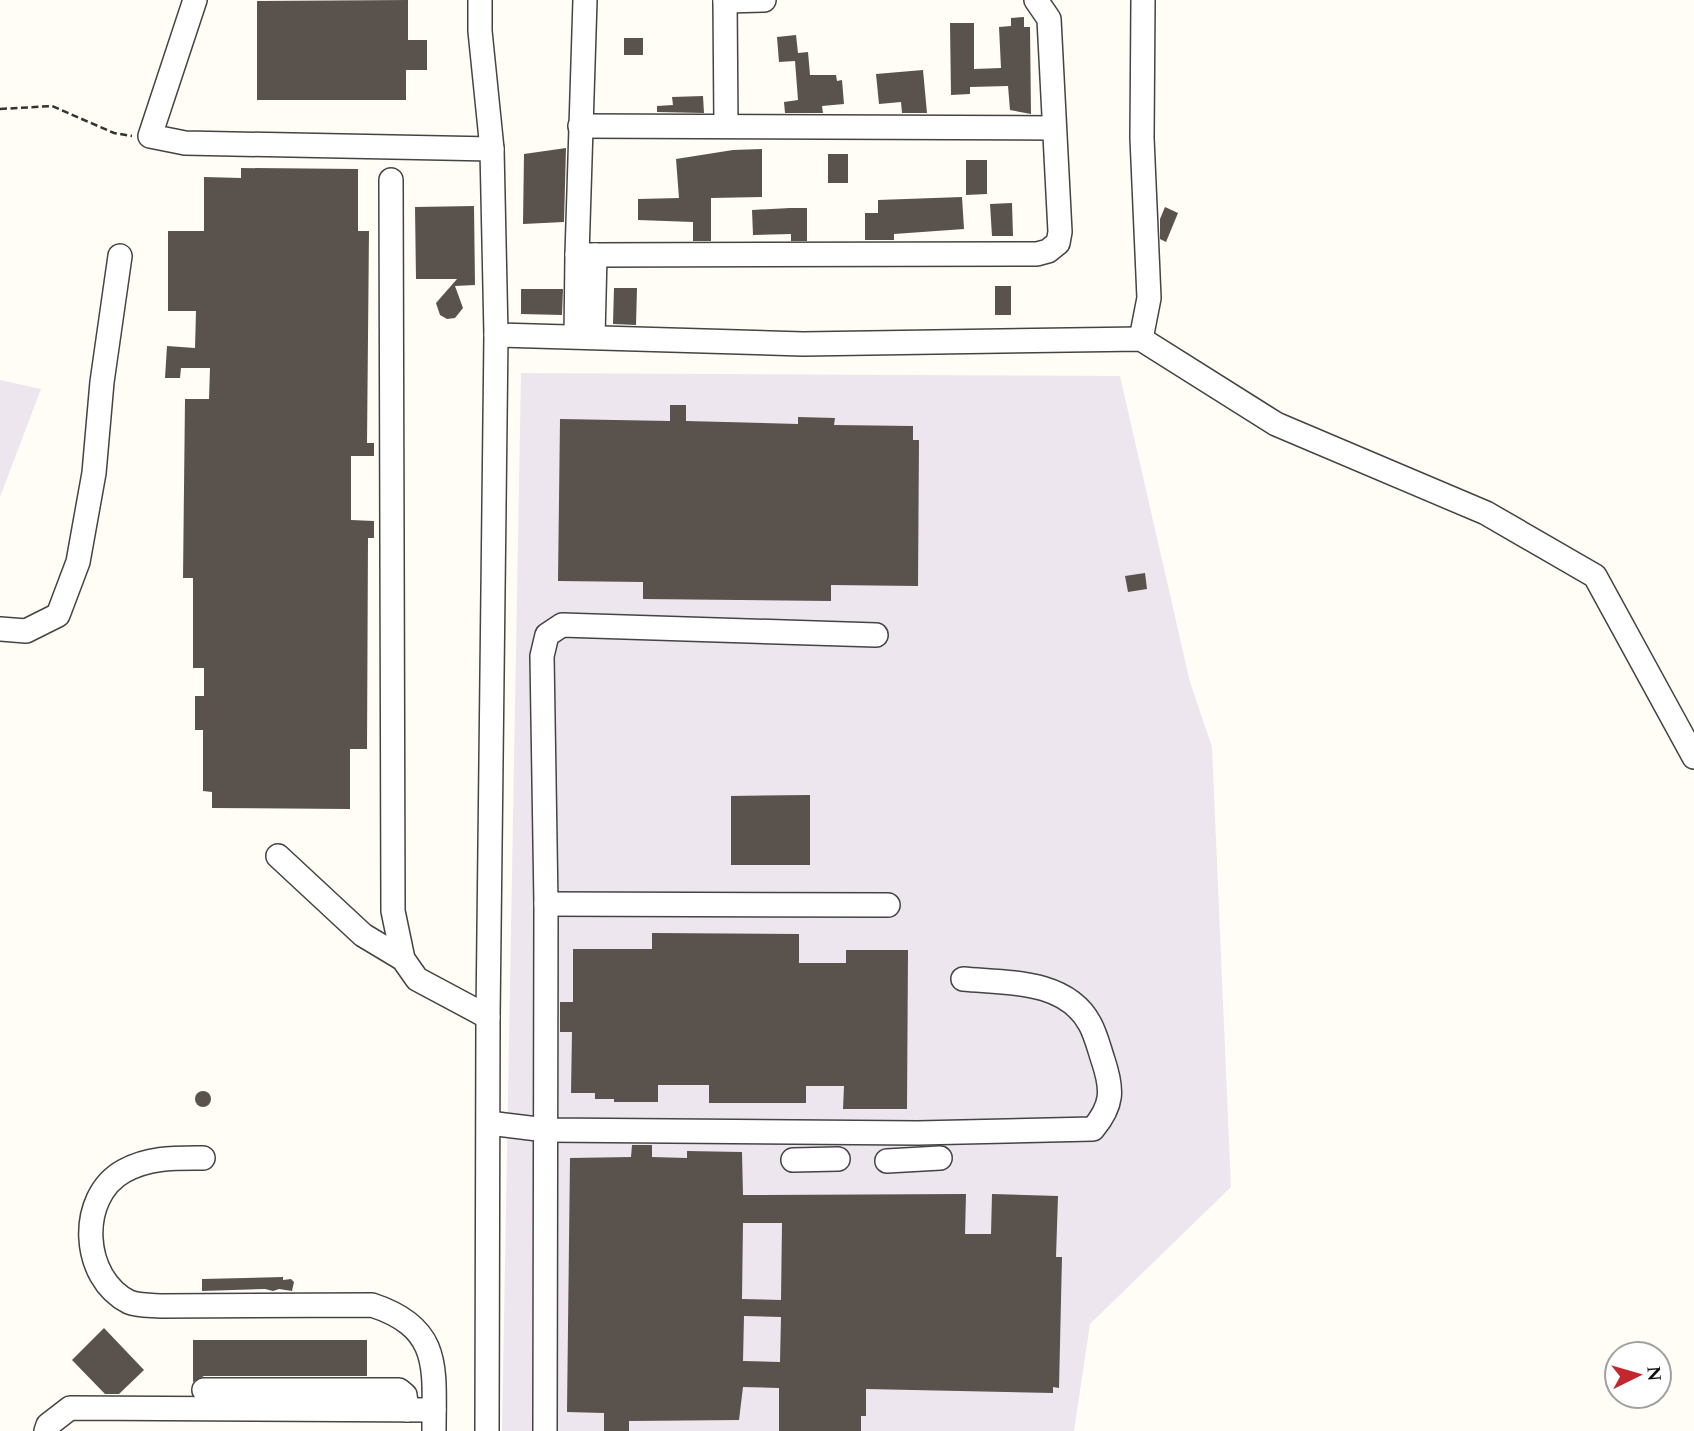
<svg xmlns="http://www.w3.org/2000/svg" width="1694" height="1431" font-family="Spectral,serif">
  <rect width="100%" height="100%" fill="#fffdf5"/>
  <g fill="#eee6ef">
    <polygon points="521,373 1120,376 1190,682 1212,747 1231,1187 1090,1324 1074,1431 502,1431"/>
    <polygon points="0,380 41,389 0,497"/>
  </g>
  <g fill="#5a524d" fill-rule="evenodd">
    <polygon points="408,0 408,40 427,40 427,70 406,70 406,100 257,100 257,1"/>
    <polygon points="1024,17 1024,27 1030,27 1031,114 1010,110 1008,86 970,87 970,94 951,95 950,23 974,23 974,69 1001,68 999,27 1011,26 1011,18"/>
    <polygon points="796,35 798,53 808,52 810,75 836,75 837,81 842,80 844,104 822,106 823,113 785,113 784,102 798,100 795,61 779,62 777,37"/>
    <rect x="624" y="38" width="19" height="17"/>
    <polygon points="923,70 927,113 902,113 901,102 879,104 876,74"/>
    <polygon points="703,96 704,113 657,112 657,106 673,105 672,97"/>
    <polygon points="566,148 564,222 523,224 524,154"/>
    <polygon points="762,149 762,197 711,198 711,241 693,241 693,222 638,220 638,199 679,198 676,159 733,150"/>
    <rect x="828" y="154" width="20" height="29"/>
    <polygon points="966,160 987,160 987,194 966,195"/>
    <polygon points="241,168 358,169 358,231 369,231 367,443 374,443 374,456 351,456 351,520 374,521 374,538 368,538 367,749 350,749 350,809 212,808 212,792 203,791 203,730 195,730 195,696 204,696 204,668 193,668 193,578 183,578 185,399 209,399 210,368 181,368 180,378 165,378 167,346 195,348 196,311 168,311 168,231 204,231 204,177 241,178"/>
    <polygon points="962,197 964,229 894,234 894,240 865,240 865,213 878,213 878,200"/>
    <polygon points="1012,203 1013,236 992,236 990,204"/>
    <polygon points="474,206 475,285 455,286 463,308 455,318 447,319 440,315 436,303 457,279 416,279 415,207"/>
    <polygon points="1165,207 1178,213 1166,242 1160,239 1160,219"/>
    <polygon points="790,208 807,208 807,241 791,241 791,234 753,235 752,210"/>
    <rect x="995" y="286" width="16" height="29"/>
    <polygon points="614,288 637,288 636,325 613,324"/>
    <polygon points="521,289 563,289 562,315 521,314"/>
    <polygon points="670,405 686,405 686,421 798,424 798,417 835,418 834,425 913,426 913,440 919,440 918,586 831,585 831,601 643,599 643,582 558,581 560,419 670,421"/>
    <polygon points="1145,573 1147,589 1128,592 1125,576"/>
    <polygon points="810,795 810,865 731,865 731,796"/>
    <polygon points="652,933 799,934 799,963 846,963 846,950 908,950 907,1109 843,1109 844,1086 806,1086 806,1103 709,1103 709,1085 658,1085 658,1102 614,1102 614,1099 595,1099 595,1093 571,1093 572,1032 560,1032 560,1002 573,1002 573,949 652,949"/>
    <circle cx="203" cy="1099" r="8"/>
    <path d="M632,1145h20v12l35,1v-7l55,1 1,43 223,-1 -1,40h26l1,-40 66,2 -2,61h6l-3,131 -6,-1v6l-187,-4v27h-5v15h-82v-43l-36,-1 -4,33 -110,1v10h-25v-18l-37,-1 3,-254 61,-1zM743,1223h39l-1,77 -39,-1zM744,1316l37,1 -1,45 -37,-1z"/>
    <polygon points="283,1277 283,1280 291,1279 294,1282 292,1291 279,1289 273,1291 265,1289 202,1291 202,1279"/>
    <polygon points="104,1328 144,1370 119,1394 105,1394 72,1360"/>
    <polygon points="193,1340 367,1340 367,1376 204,1376 193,1382"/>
  </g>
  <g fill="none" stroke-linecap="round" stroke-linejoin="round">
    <g stroke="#444" stroke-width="26">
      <g id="minor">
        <polyline points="195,0 150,136 185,143 492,149"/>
        <polyline points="480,0 480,31 492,149 496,335 488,1017 487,1431"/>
        <polyline points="585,0 577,255 595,255 1037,254 1048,251 1058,243 1060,232 1049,19 1036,0"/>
        <polyline points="725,0 726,126"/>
        <polyline points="725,1 764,0"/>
        <polyline points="580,126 1054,128"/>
        <polyline points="391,180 393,911 403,959 417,979 488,1017"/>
        <polyline points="496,335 803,344 1141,339 1276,424 1486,513 1595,576 1694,757"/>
        <polyline points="576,336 577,255"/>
        <polyline points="593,337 595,255"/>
        <polyline points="1141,339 1149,298 1142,138 1143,0"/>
        <polyline points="0,629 26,631 58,615 78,562 94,473 102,382 120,256"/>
        <polyline points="278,856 363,935 403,959"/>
        <polyline points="546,904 888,905"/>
        <path d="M489,1123l57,7 372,3 175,-4c20,-24 20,-39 10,-69 -4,-12 -7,-25 -13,-36 -24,-45 -84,-41 -127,-45"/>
        <path d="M203,1158c-28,0 -54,-1 -79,13 -47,26 -43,107 5,131 9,4 23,3 32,4l211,-1c70,23 62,63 62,126"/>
        <polyline points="793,1160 838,1159"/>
        <polyline points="887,1161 940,1158"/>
        <polyline points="204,1390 399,1390 405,1395 407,1410"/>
        <polyline points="46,1431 48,1425 70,1408 434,1410"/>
        <polyline points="545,1431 546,904 542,656 547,635 562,625 876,635"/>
      </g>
    </g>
    <polyline stroke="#333" stroke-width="2.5" stroke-dasharray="7 3.5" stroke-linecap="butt" points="0,109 52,106 114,133 132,136"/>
    <use href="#minor" stroke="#fff" stroke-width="23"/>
  </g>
  <g transform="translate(1638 1375) rotate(85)"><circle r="33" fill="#ffffff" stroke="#a0a0a0" stroke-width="2"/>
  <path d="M0-5L12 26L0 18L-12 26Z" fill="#c4262e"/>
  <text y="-10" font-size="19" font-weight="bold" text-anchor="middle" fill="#111111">N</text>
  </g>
</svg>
